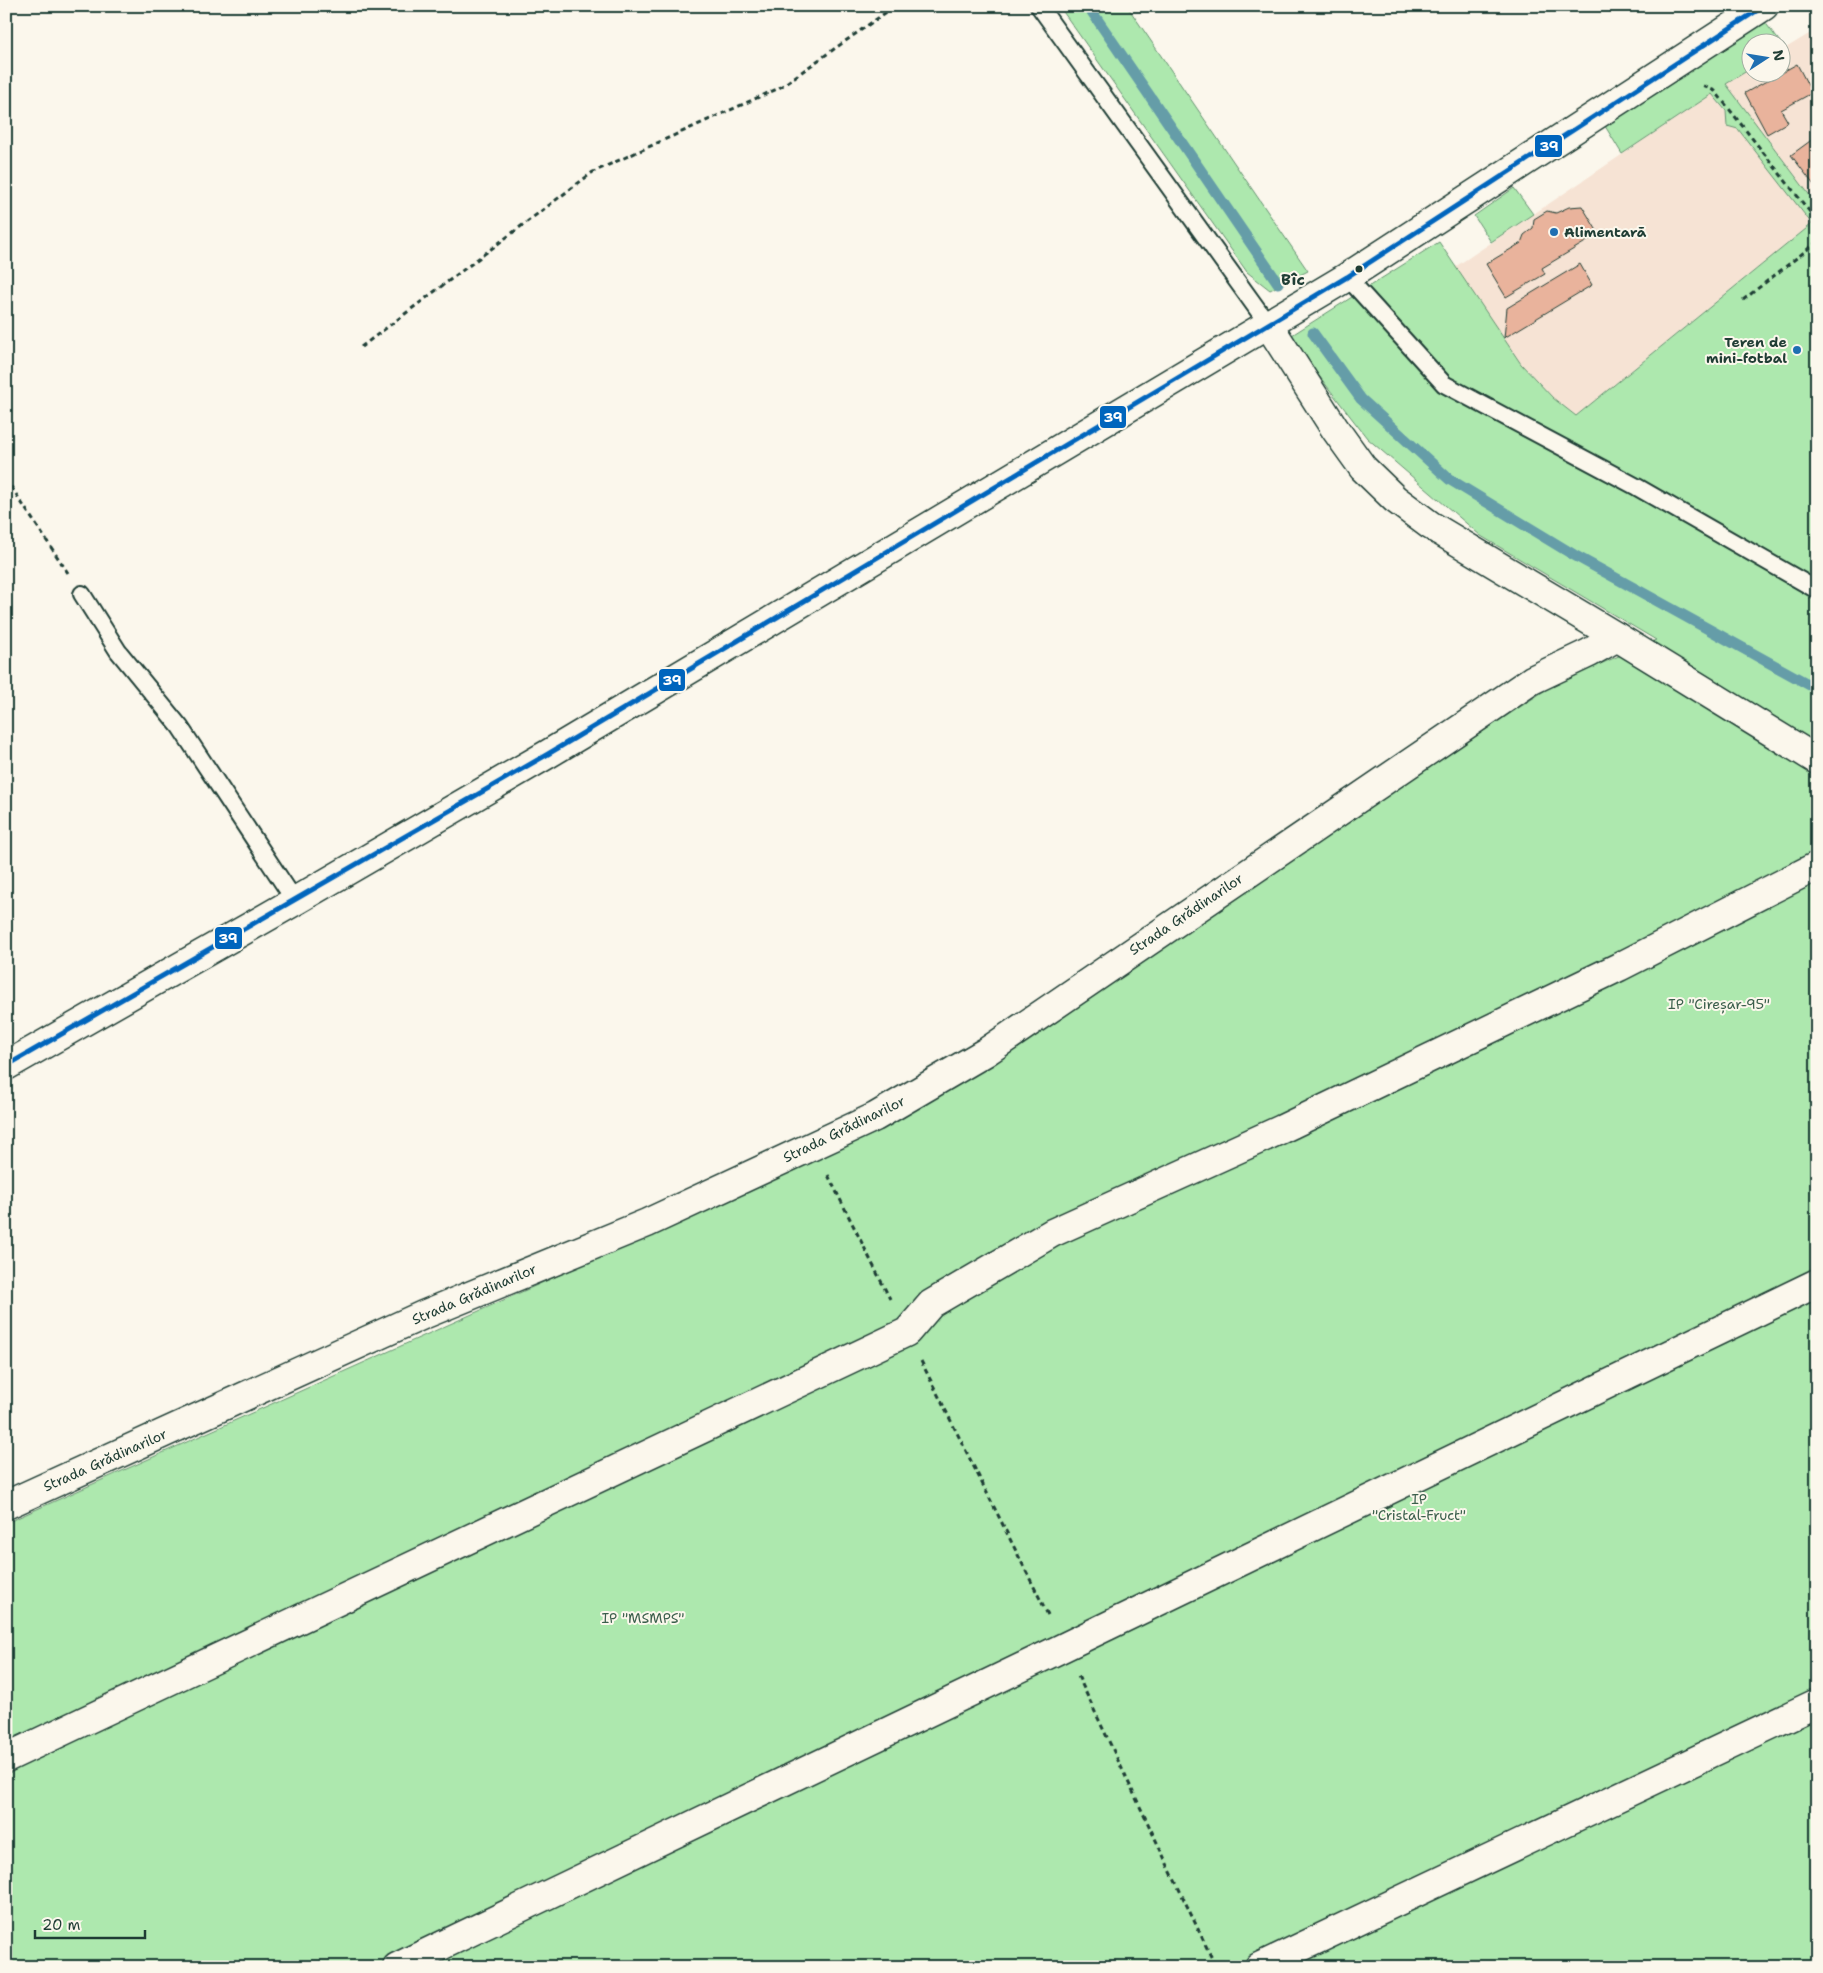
<svg xmlns="http://www.w3.org/2000/svg" width="1823" height="1973" font-family="'Shantell Sans',sans-serif">
  <rect width="100%" height="100%" fill="#fbf7ec"/>
  <filter id="ink" filterUnits="userSpaceOnUse"><feTurbulence type="fractalNoise" baseFrequency=".02" numOctaves="2"/><feDisplacementMap in="SourceGraphic" scale="10" xChannelSelector="R" yChannelSelector="G"/><feConvolveMatrix kernelMatrix="1 2 1 2 8 2 1 2 1" color-interpolation-filters="sRGB"/></filter>
  <g filter="url(#ink)">
    <g fill="#f6e3d4">
      <polygon points="1817,29 1817,205 1726,84 1750,69 1750,72 1780,72 1781,51"/>
      <polygon points="1712,94 1812,224 1576,416 1553,398 1521,364 1455,267"/>
    </g>
    <g fill="#ade8ae" stroke="#669271">
      <polygon points="1059,6 1127,6 1308,271 1270,290 1247,272"/>
      <polygon points="1764,21 1780,42 1750,42 1750,69 1726,84 1817,205 1817,1967 6,1967 6,1523 807,1164 904,1117 1556,683 1656,640 1481,536 1367,438 1309,363 1292,335 1439,242 1521,364 1553,398 1576,416 1812,224 1738,129 1727,126 1726,111 1712,94 1622,154 1605,126"/>
      <polygon points="1514,188 1533,214 1491,242 1474,216"/>
    </g>
    <g fill="none" stroke-linecap="round" stroke-linejoin="round">
      <g stroke="#659da8" stroke-width="11">
        <polyline points="1088,6 1278,283"/>
        <polyline points="1313,333 1361,399 1449,479 1574,555 1817,689"/>
      </g>
    </g>
    <g fill="#e9b39c" stroke="#1f3d34">
      <polygon points="1797,64 1812,93 1781,110 1788,122 1767,134 1745,93"/>
      <polygon points="1817,136 1817,189 1791,155"/>
      <polygon points="1582,206 1599,234 1542,268 1545,274 1506,297 1486,264 1521,243 1524,235 1533,228 1534,219 1547,211 1556,213 1569,207"/>
      <polygon points="1580,264 1592,285 1504,338 1507,308"/>
    </g>
    <g fill="none" stroke-linecap="round" stroke-linejoin="round">
      <g stroke="#1f3d34" stroke-width="20">
        <g id="lane">
          <polyline points="1039,6 1268,324"/>
          <polyline points="1347,277 1444,384 1637,487 1817,590"/>
          <polyline points="82,594 118,651 180,727 295,901"/>
        </g>
      </g>
      <g stroke="#1f3d34" stroke-width="31">
        <g id="street">
          <polyline points="1268,324 1335,429 1363,468 1395,499 1430,525 1617,637 1817,760"/>
          <polyline points="6,1066 295,901 548,754 1347,277 1764,6"/>
          <polyline points="6,1505 423,1315 647,1223 875,1117 986,1052 1532,680 1589,653 1617,637"/>
          <polyline points="6,1758 907,1332 931,1304 1052,1233 1282,1129 1619,967 1817,866"/>
          <polyline points="397,1967 1064,1647 1817,1283"/>
          <polyline points="1259,1967 1817,1703"/>
        </g>
      </g>
      <g stroke="#1f3d34" stroke-width="3" stroke-dasharray="5 4" stroke-linecap="butt">
        <polyline points="1703,86 1715,91 1817,221"/>
        <polyline points="1743,300 1817,242"/>
        <polyline points="361,347 593,172 779,88 895,6"/>
        <polyline points="6,479 68,573"/>
        <polyline points="828,1175 890,1299"/>
        <polyline points="921,1361 1049,1617"/>
        <polyline points="1078,1676 1216,1967"/>
      </g>
      <use href="#lane" stroke="#fbf7ec" stroke-width="16"/>
      <use href="#street" stroke="#fbf7ec" stroke-width="28"/>
      <g stroke="#fbf7ec" stroke-width="9">
        <polyline id="bus-1" points="6,1066 548,754 1347,277 1764,6"/>
      </g>
      <use href="#bus-1" stroke="#0065bd" stroke-width="5"/>
    </g>
  </g>
  <g fill="#1f6fb2" stroke="#fbf7ec" stroke-width="2">
    <circle cx="1554" cy="232" r="5"/>
    <circle cx="1797" cy="350" r="5"/>
  </g>
  <circle fill="#1f3d34" stroke="#fbf7ec" stroke-width="2" cx="1359" cy="269" r="4.5"/>
  <g text-anchor="middle" stroke-width="4" stroke-linejoin="round" paint-order="stroke">
    <g font-size="14" font-weight="bold" fill="#1f3d34" stroke="#fbf7ec" text-anchor="start">
      <text x="1564" y="237">Alimentară</text>
      <text x="1787" y="347" text-anchor="end">Teren de<tspan x="1787" dy="16">mini-fotbal</tspan></text>
    </g>
    <g font-size="14" fill="#1f3d34" stroke="#fbf7ec">
      <text transform="translate(1186 914) rotate(-34)" y="5">Strada Grădinarilor</text>
      <text transform="translate(844 1129) rotate(-26)" y="5">Strada Grădinarilor</text>
      <text transform="translate(474 1294) rotate(-23)" y="5">Strada Grădinarilor</text>
      <text transform="translate(105 1460) rotate(-24)" y="5">Strada Grădinarilor</text>
    </g>
    <g font-size="14" fill="#3b5f4c" stroke="#fbf7ec">
      <text x="1719" y="1009">IP "Cireșar-95"</text>
      <text x="1419" y="1504">IP<tspan x="1419" dy="16">"Cristal-Fruct"</tspan></text>
      <text x="643" y="1623">IP "MSMPS"</text>
    </g>
    <g font-size="16" font-weight="bold" fill="#1f3d34" stroke="#fbf7ec">
      <text x="1293" y="285">Bîc</text>
    </g>
  </g>
  <g stroke="#fbf7ec" stroke-width="2">
    <rect x="1534" y="134" width="29" height="24" rx="5" fill="#0065bd"/>
    <rect x="1099" y="405" width="28" height="24" rx="5" fill="#0065bd"/>
    <rect x="658" y="668" width="28" height="24" rx="5" fill="#0065bd"/>
    <rect x="214" y="926" width="29" height="24" rx="5" fill="#0065bd"/>
  </g>
  <g font-size="14" text-anchor="middle" font-weight="bold" fill="#fff">
    <text x="1549" y="151">39</text>
    <text x="1113" y="422">39</text>
    <text x="672" y="685">39</text>
    <text x="228" y="943">39</text>
  </g>
  <rect width="1823" height="1973" fill="none" stroke="#fbf7ec" stroke-width="25"/>
  <rect x="12" y="12" width="1798" height="1948" fill="none" stroke="#1f3d34" stroke-width="2" filter="url(#ink)"/>
  <g transform="translate(1766 58) rotate(78)"><circle r="24" fill="#fbf7ec" stroke="#a3ada2"/>
  <path d="M0-4L9 19L0 12L-9 19Z" fill="#1f6fb2"/>
  <text y="-8" font-size="14" font-weight="bold" text-anchor="middle" fill="#1f3d34">N</text>
  </g>
  <path d="M35 1930v8h110v-8" fill="none" stroke="#1f3d34" stroke-width="2.5"/>
  <text x="42" y="1930" font-size="15" fill="#1f3d34" stroke="#fbf7ec" stroke-width="4" paint-order="stroke">20 m</text>
</svg>
